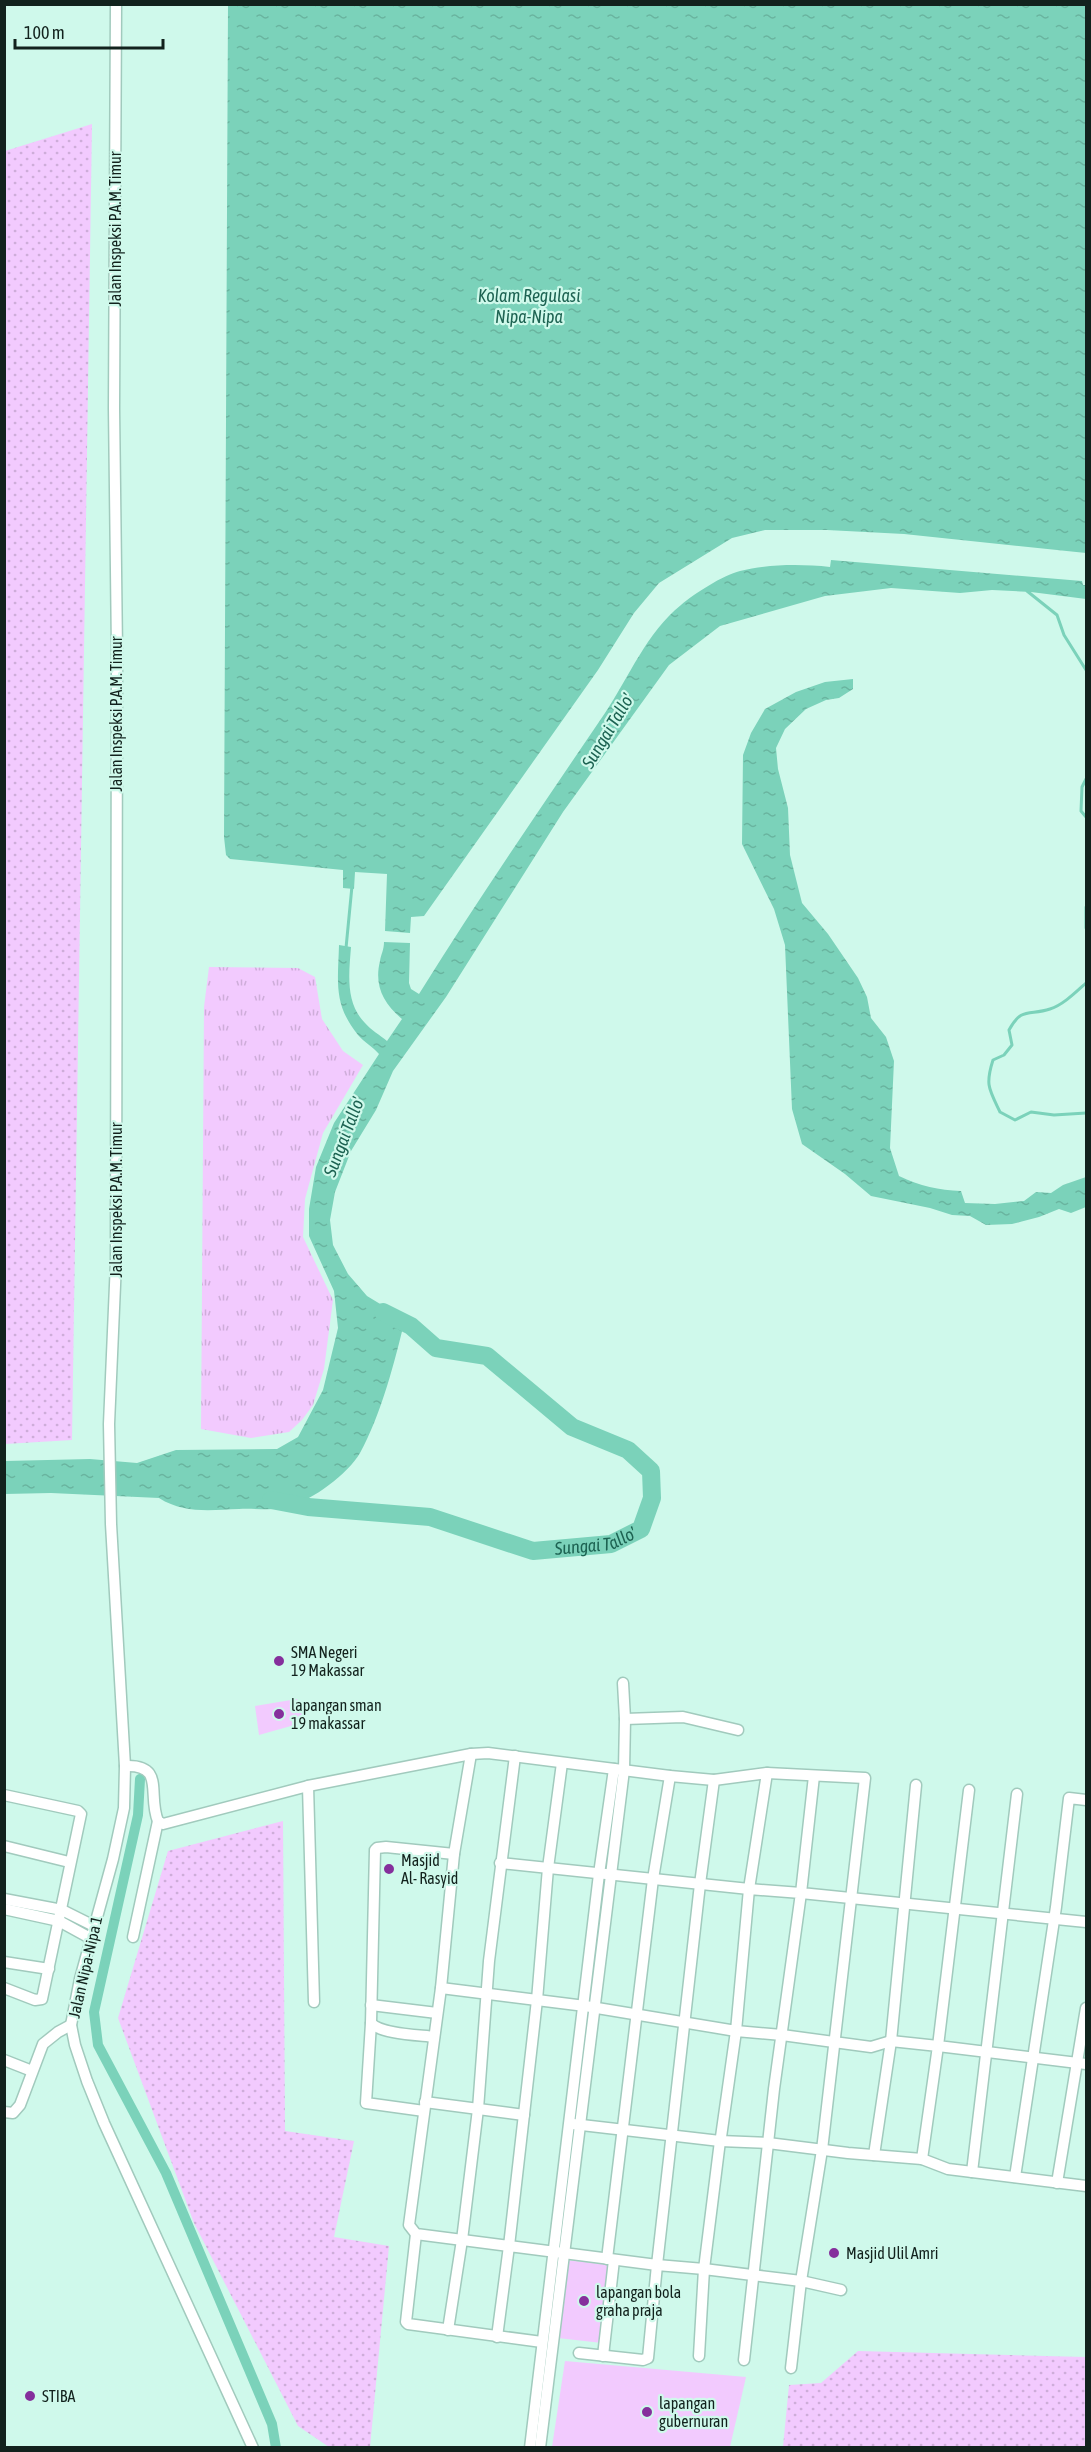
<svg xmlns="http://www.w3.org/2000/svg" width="1091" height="2452" font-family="'Asap Condensed',sans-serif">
  <defs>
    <pattern id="grass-dots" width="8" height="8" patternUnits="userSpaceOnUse" patternTransform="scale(1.5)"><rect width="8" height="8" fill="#f2cafe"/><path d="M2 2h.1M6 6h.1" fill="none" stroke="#ceadd9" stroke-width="1.8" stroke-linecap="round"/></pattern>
    <pattern id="park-tufts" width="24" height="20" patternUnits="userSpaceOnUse" patternTransform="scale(1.5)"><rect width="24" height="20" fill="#f2cafe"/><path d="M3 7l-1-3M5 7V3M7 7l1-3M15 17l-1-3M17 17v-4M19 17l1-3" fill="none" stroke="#ceadd9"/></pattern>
    <pattern id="water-ripples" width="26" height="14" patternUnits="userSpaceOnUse" patternTransform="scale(1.5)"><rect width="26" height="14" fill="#7bd2ba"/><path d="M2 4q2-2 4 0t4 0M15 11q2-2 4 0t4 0" fill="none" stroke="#69b49f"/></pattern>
  </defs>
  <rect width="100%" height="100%" fill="#cff9eb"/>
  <g fill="url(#grass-dots)">
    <polygon points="92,124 72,1440 5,1444 5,151"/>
    <polygon points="283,1821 285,2131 354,2141 334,2237 389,2246 370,2447 329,2447 298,2426 194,2223 118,2018 168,1851"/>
    <polygon points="858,2351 1086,2357 1086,2447 783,2447 789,2385 821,2383"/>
  </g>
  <polygon fill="url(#park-tufts)" points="209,967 298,968 315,977 322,1019 343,1051 363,1065 323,1133 305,1199 303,1237 333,1300 324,1369 313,1405 302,1420 289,1432 251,1438 201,1429 204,1007"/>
  <g fill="#f2cafe">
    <polygon points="297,1699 305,1722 259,1735 255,1706"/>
    <polygon points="566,2260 610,2265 602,2343 558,2338"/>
    <polygon points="565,2361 746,2377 730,2447 552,2447"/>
  </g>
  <g fill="url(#water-ripples)">
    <polygon points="228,5 1086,5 1086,553 904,534 827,530 765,530 732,538 659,583 634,613 598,670 424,916 411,917 410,933 385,931 387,874 355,872 354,889 343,888 343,870 230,859 226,855 224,837"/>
    <path d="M831,560l251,21 1,4h3v14l-55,-7 -39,-2 -32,3 -69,-5 -66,8 -105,30 -51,39 -106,147 -117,185 -53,74 -17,39 -25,41 -16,41 -5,28 3,25 15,29 19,22 38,23c-10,42 -24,96 -45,134 -12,21 -48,47 -71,54 -15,4 -35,1 -50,2 -28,1 -55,5 -80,-11l-108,-5 -46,1v-33l85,-2 47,4 39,-13 101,-1 21,-12 25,-47 15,-62 -4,-37 -25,-55v-27l7,-42 18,-44 45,-69c-6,-7 -15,-12 -21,-19 -25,-31 -20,-53 -19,-90l12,2c-2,26 -6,56 14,76 6,7 15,12 22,18l15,-22c-19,-16 -28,-34 -22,-58 1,-7 4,-11 4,-19l26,1 -1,40 2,6 8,5c59,-95 123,-188 186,-281 24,-36 42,-81 76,-108 13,-11 42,-30 59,-34 29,-7 61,-7 90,-4z"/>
    <path d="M853,679v10l-14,9 -13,2 -20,9 -21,20 -9,19 2,21 10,39 2,47 12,48 26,31 30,44 9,19 4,21 15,19 8,24 -4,87 9,28c21,10 40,14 62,15l4,12 30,1 29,-3 12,-9 15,1 12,-8 23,-8v30l-15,6 -12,-4 -20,8 -27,7 -26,1 -16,-9 -18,-1 -22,-7 -59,-12 -26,-22 -43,-30 -10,-35 -7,-164 -11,-36 -32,-65 1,-89 8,-22 14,-24 31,-17 29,-10z"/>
  </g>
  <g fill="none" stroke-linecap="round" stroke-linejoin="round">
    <g stroke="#7bd2ba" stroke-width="3">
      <polyline points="1027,591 1057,615 1064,635 1086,670"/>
      <polyline points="1086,779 1082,787 1081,811 1086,817"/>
      <polyline points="1086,907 1086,928"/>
      <polyline points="346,948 352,886"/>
      <path d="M1086,983c-10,9 -23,22 -36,26 -20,7 -28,-3 -41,21l3,15 -8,10 -11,5c-8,25 -4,29 7,52l15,8 16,-8 23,3 32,-2"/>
    </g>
    <polyline stroke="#7bd2ba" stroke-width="10" points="140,1779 138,1815 94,2012 98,2045 166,2173 272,2424 276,2448"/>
    <path stroke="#7bd2ba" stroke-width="18" id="s1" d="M271,1500l37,7 122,10 103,34 78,-7 30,-15 11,-31 -1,-27 -23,-21 -56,-23 -85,-71 -51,-8 -25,-22 -28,-14"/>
    <g stroke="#a1cabd" stroke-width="13">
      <g id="minor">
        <polyline points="116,4 114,408 117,651 116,1262 109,1424 111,1524 125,1766 124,1808 113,1859 80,1979 71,2025 75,2045 87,2081 104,2123 253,2448"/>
        <polyline points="625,1719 683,1717 738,1730"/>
        <polyline points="471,1754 454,1854 441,1988 409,2225 416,2234 509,2246 537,2000 548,1868 562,1763"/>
        <path d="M125,1766c41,-2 22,29 33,55l5,3 145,-38 163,-32 17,-1 182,23 44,4 53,-7 -18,116 -249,-26"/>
        <polyline points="814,1776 801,1893 1086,1922"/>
        <polyline points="308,1786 314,2002"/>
        <polyline points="969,1790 938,2046 1086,2064"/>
        <polyline points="4,1795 78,1811 81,1814 42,1999 35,2000 4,1988"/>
        <polyline points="4,1846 69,1862"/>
        <polyline points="4,1899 62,1910 94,1926"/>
        <polyline points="4,1909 59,1921 90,1938"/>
        <polyline points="133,1937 158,1821"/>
        <polyline points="4,1962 49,1969"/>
        <polyline points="441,1988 585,2006 736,2031 749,1889 801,1893 774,2089 744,2360"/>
        <polyline points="371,2005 437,2013"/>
        <polyline points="371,2023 366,2103 424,2111"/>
        <path d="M434,2037c-15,-2 -53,-3 -63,-14l4,-173 2,-2 9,-1 68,7"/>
        <polyline points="4,2060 32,2071"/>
        <polyline points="425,2102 524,2115"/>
        <polyline points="4,2112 13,2113 20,2105 43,2044 58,2032 71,2025"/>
        <polyline points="573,2124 720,2141 768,2143 848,2153 922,2159"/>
        <polyline points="721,2137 736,2031 782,2035 871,2047 891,2041 938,2046 922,2159 948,2169 1086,2186"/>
        <polyline points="874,2155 891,2041 916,1785"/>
        <polyline points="972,2172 1017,1794"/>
        <polyline points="1015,2177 1056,1907 1069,1798 1086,1800"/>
        <polyline points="1057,2183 1086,2008"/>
        <polyline points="416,2234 406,2322 408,2324 542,2342"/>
        <polyline points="607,2259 653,1879 670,1776"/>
        <polyline points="448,2330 462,2240 478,2109 489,1961 515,1756"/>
        <polyline points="497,2337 509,2246 657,2265 700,1884 714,1780"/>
        <polyline points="579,2353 643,2360 648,2358 657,2265 704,2269 720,2141"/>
        <polyline points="603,2356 614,2260"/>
        <polyline points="699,2356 704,2269 801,2281 822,2150 865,1778 767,1773"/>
        <polyline points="791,2368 801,2281 841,2290"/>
        <polyline points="530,2448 599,1874 614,1769"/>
        <polyline points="540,2448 624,1770 625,1719 623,1683"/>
      </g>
    </g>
    <use href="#minor" stroke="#fff" stroke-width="10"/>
  </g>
  <g fill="#852f9c" stroke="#cff9eb" stroke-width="2">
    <circle cx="279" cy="1661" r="6"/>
    <circle cx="279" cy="1714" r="6"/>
    <circle cx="389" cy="1869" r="6"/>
    <circle cx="834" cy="2253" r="6"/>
    <circle cx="584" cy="2301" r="6"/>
    <circle cx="30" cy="2396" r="6"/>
    <circle cx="647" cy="2412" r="6"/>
  </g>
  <g text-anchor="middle" stroke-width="4.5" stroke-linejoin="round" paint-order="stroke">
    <g font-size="16" fill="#12221d" stroke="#cff9eb">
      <text transform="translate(115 229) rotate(-90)" y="6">Jalan Inspeksi P.A.M. Timur</text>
      <text transform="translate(116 714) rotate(-90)" y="6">Jalan Inspeksi P.A.M. Timur</text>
      <text transform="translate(116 1200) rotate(-90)" y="6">Jalan Inspeksi P.A.M. Timur</text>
      <text transform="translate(85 1967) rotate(-77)" y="6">Jalan Nipa-Nipa 1</text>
    </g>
    <g font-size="16" fill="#12221d" stroke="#cff9eb" text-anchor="start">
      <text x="291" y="1658">SMA Negeri<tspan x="291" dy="18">19 Makassar</tspan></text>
      <text x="291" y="1711">lapangan sman<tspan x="291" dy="18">19 makassar</tspan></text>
      <text x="401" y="1866">Masjid<tspan x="401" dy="18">Al- Rasyid</tspan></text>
      <text x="846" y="2259">Masjid Ulil Amri</text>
      <text x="596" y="2298">lapangan bola<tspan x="596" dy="18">graha praja</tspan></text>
      <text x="42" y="2402">STIBA</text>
      <text x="659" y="2409">lapangan<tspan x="659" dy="18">gubernuran</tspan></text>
    </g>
    <g font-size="18" font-style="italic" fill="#1d6352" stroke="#cff9eb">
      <text x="529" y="302">Kolam Regulasi<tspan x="529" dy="21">Nipa-Nipa</tspan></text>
      <text transform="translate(608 731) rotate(-59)" y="6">Sungai Tallo'</text>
      <text transform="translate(344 1137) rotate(-69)" y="6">Sungai Tallo'</text>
      <text dy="6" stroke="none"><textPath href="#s1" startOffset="332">Sungai Tallo'</textPath></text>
    </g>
  </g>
  <rect width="1091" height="2452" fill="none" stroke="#12221d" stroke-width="12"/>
  <path d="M15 39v9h148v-9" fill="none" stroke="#12221d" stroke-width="3"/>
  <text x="24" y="39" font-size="18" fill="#12221d" stroke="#cff9eb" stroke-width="4.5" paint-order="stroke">100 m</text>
</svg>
